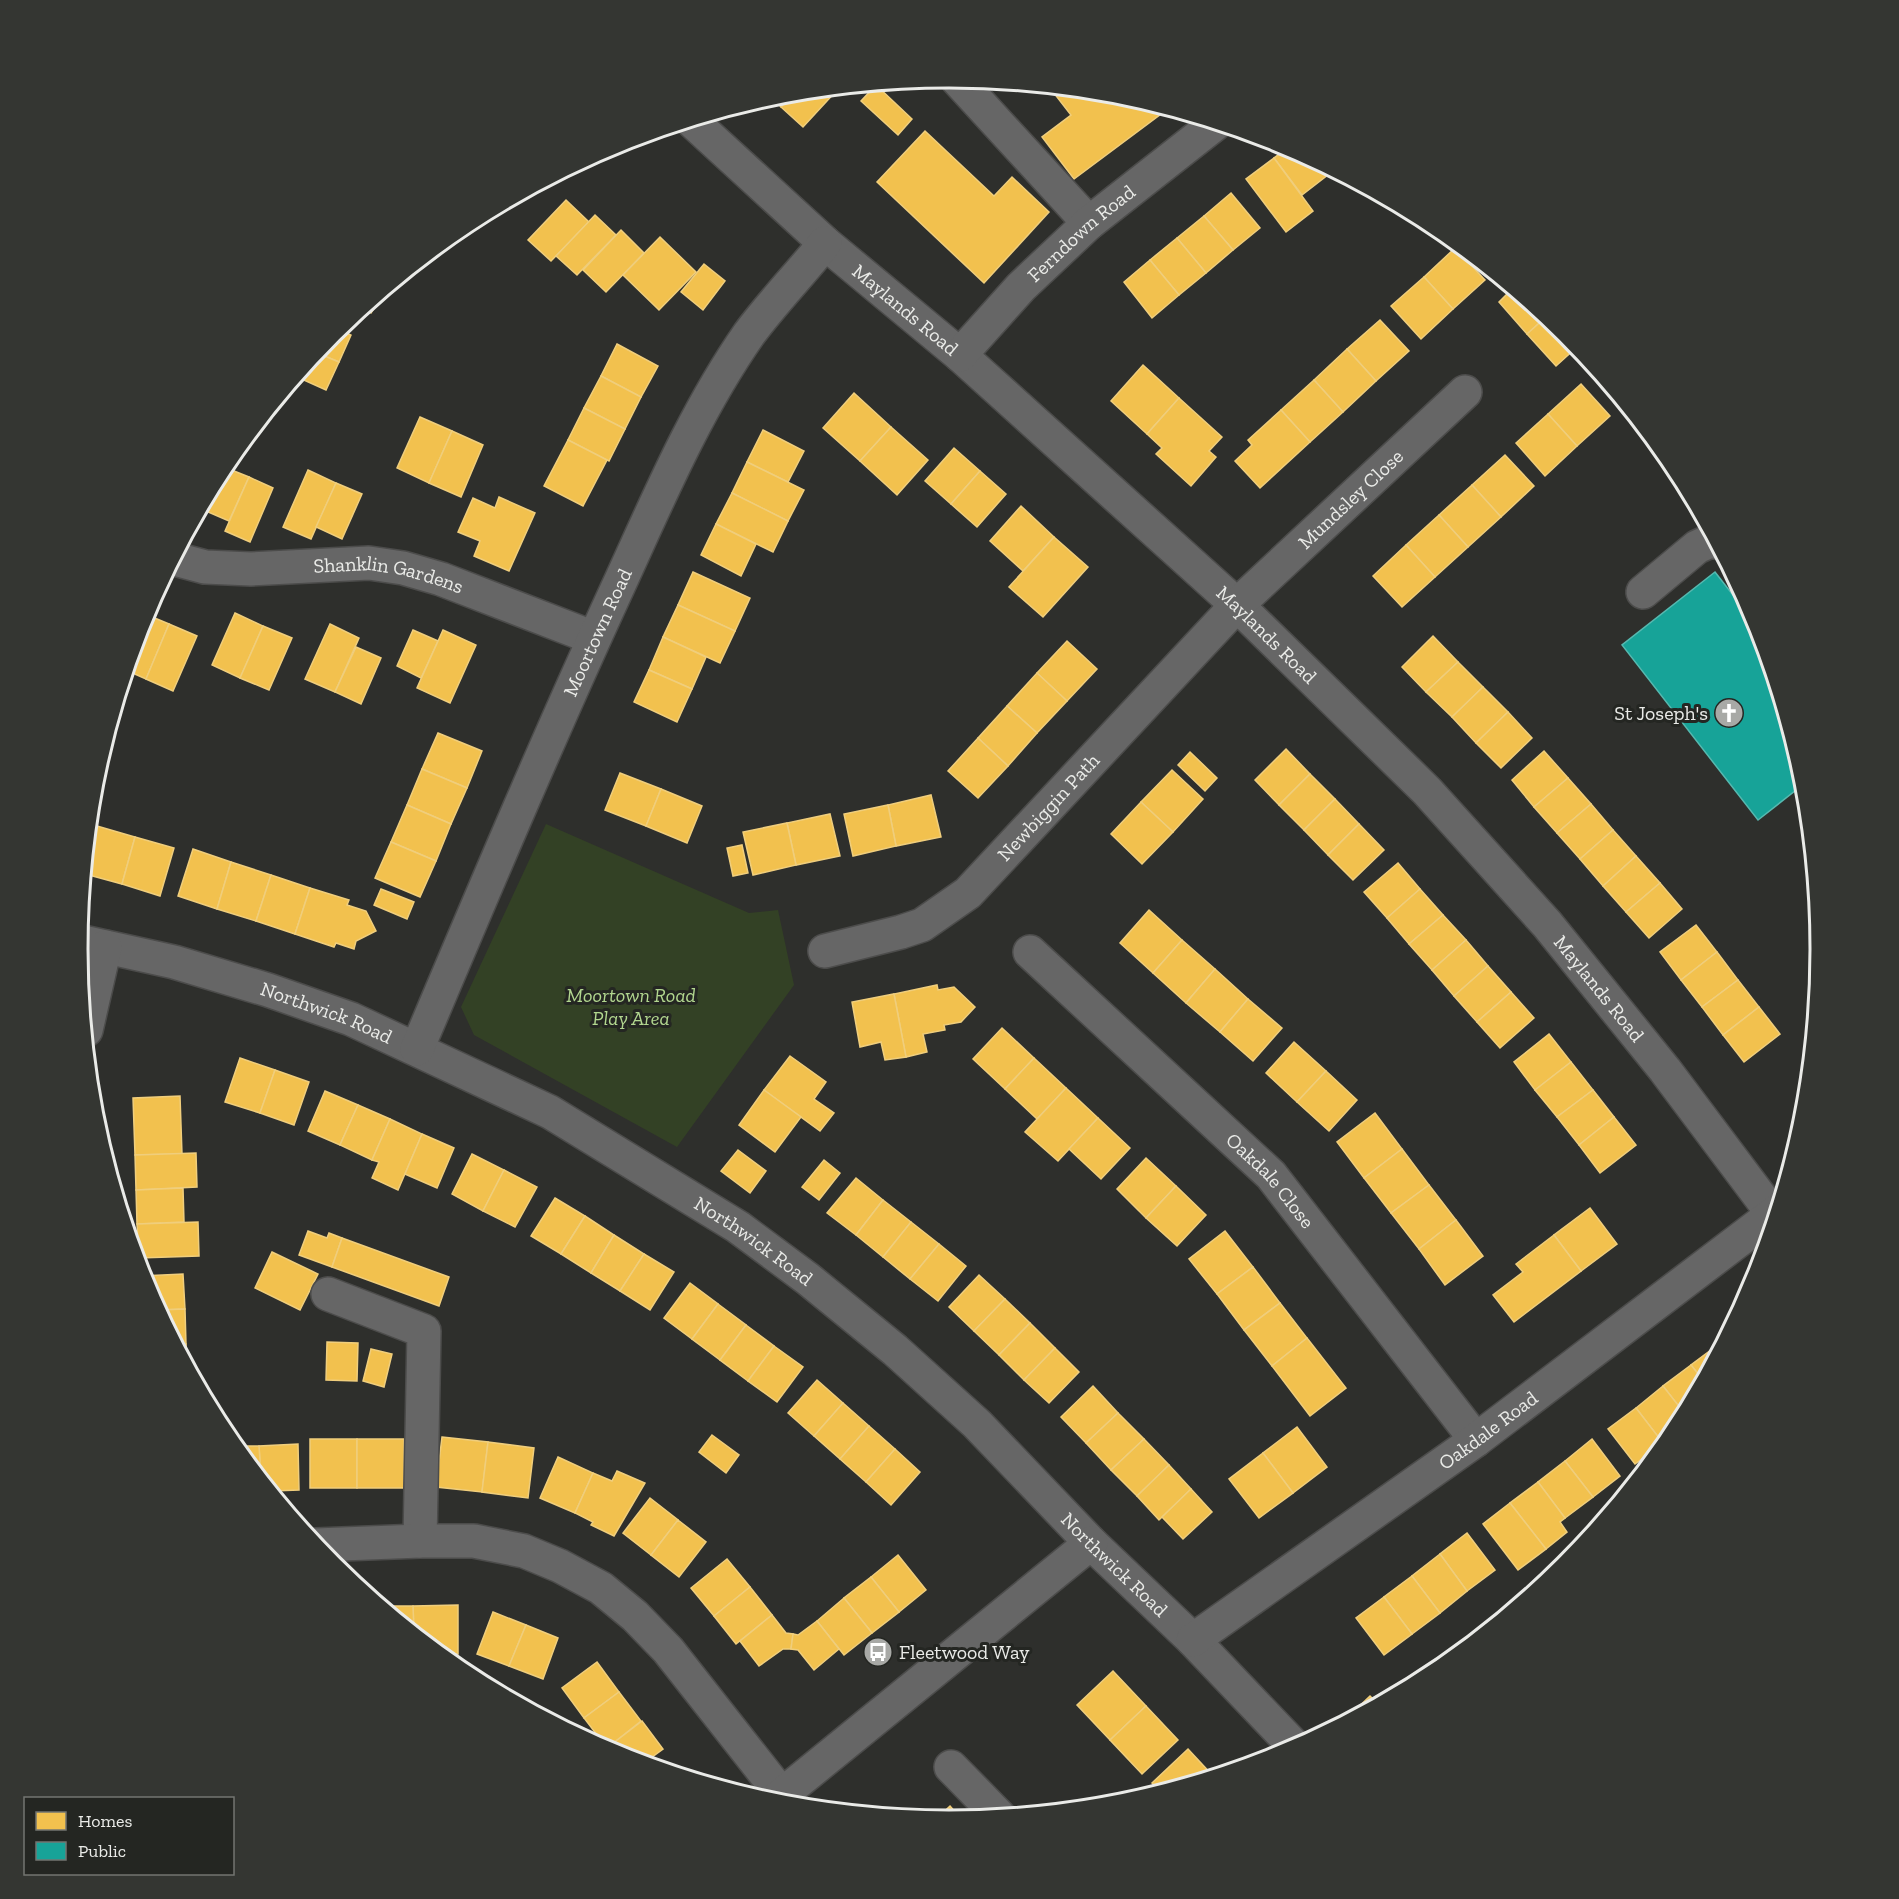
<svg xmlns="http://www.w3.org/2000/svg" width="1899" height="1899" font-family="'Zilla Slab',serif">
  <rect width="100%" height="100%" fill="#2e2f2c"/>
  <polygon fill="#334125" points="546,824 749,913 778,910 794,985 677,1147 474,1035 461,1007"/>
  <g fill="#f2c14e" stroke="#f0ce7c" stroke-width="1.5">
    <polygon points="876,85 912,119 898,135 861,101"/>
    <polygon points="1050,88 1120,95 1155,105 1161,114 1074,179 1042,137 1071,115"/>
    <polygon points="838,89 803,127 781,107 794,93"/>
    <polygon points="794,93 781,107 771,97 780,95"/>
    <polygon points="925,131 994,196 1012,177 1049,212 984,283 877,182"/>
    <polygon points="1289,147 1323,165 1329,174 1302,195 1274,158"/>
    <polygon points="1274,158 1313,211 1286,232 1246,179"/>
    <polygon points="1231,193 1260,228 1233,250 1204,216"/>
    <polygon points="566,200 589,222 551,261 528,240"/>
    <polygon points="595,215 616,235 577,275 556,256"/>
    <polygon points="1204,216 1233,250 1206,273 1177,238"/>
    <polygon points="621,230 644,253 606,292 583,270"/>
    <polygon points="660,237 696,272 659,310 623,275"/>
    <polygon points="1177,238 1206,273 1179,295 1150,260"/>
    <polygon points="1455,248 1485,280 1453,309 1424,277"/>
    <polygon points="1150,260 1179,295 1152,318 1124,282"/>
    <polygon points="704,264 725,281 703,310 681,292"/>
    <polygon points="1424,277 1453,309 1421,339 1391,306"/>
    <polygon points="387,289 371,313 364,308"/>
    <polygon points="1512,289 1546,317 1527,334 1499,302"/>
    <polygon points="1546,317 1566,334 1577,347 1556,366 1527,334"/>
    <polygon points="1380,320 1409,351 1376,381 1347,349"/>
    <polygon points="338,329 351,335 339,362 317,353"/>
    <polygon points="617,344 658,366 641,397 601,376"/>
    <polygon points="1347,349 1376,381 1343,412 1314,380"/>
    <polygon points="317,353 339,362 326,390 297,377"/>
    <polygon points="1143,365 1179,398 1147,434 1111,401"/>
    <polygon points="601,376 641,397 625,429 584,408"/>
    <polygon points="1314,380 1343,412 1310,442 1281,410"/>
    <polygon points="1581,384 1610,416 1577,446 1548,414"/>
    <polygon points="854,393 891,427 860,461 823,428"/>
    <polygon points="1179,398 1222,437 1209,451 1216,457 1191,486 1156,454 1162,448 1147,434"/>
    <polygon points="584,408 625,429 609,461 568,440"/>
    <polygon points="1281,410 1310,442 1260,488 1235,461 1252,445 1248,440"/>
    <polygon points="1548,414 1577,446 1545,476 1516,443"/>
    <polygon points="420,417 452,431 429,483 397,468"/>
    <polygon points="891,427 928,460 897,495 860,461"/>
    <polygon points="763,430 804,451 788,482 747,462"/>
    <polygon points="452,431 483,445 461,497 429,483"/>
    <polygon points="568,440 607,460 583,506 544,486"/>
    <polygon points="954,448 980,471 951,504 925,481"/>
    <polygon points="1505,455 1534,486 1501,517 1472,485"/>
    <polygon points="747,462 804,490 788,521 732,493"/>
    <polygon points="224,467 249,477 229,521 201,509"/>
    <polygon points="308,470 336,483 311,539 283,527"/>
    <polygon points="980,471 1006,494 977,527 951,504"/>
    <polygon points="249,477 273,488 250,542 225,531"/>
    <polygon points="336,483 362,494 342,539 316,527"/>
    <polygon points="1472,485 1501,517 1468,547 1439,515"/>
    <polygon points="732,493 788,521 773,552 716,524"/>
    <polygon points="499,497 535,513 509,571 474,556 480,541 458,532 473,498 495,508"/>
    <polygon points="1021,506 1054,537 1023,571 990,541"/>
    <polygon points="1439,515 1468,547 1435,577 1406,545"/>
    <polygon points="716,524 756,544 741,576 701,555"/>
    <polygon points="1054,537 1088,567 1043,617 1009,587"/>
    <polygon points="1406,545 1435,577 1402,607 1373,576"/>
    <polygon points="693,572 750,598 735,631 678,605"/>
    <polygon points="678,605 735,631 720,663 663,637"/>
    <polygon points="235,613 263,626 240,678 212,665"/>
    <polygon points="145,614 169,624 146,679 128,671"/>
    <polygon points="169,624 197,636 173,691 146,679"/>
    <polygon points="330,624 359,638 335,692 305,679"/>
    <polygon points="263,626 292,638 269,690 240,678"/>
    <polygon points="413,630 438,641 421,678 397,666"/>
    <polygon points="443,630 476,645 450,703 417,688"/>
    <polygon points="1433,636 1458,662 1426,692 1402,667"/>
    <polygon points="663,637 706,657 692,689 649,670"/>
    <polygon points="1067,641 1097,669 1067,701 1037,673"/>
    <polygon points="356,647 381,658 361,704 335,692"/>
    <polygon points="1458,662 1483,687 1452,717 1426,692"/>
    <polygon points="649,670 692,689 677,722 634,702"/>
    <polygon points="1037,673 1067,701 1037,733 1007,706"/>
    <polygon points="1483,687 1508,712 1476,743 1452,717"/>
    <polygon points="1007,706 1037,733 1008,766 978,738"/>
    <polygon points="1508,712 1532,738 1501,768 1476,743"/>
    <polygon points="438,733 482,751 467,788 422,769"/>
    <polygon points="978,738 1008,766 978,798 948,771"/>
    <polygon points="1286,749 1310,774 1279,805 1255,780"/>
    <polygon points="1544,751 1568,778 1534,807 1512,780"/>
    <polygon points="1190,752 1217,778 1205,791 1178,765"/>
    <polygon points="422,769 467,788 451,824 407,805"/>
    <polygon points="1172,770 1203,799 1173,832 1141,802"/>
    <polygon points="620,773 661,789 646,826 605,810"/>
    <polygon points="1310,774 1335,799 1304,830 1279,805"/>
    <polygon points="1568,778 1591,804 1557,833 1534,807"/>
    <polygon points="661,789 702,806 687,843 646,826"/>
    <polygon points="931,795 941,837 896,846 888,805"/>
    <polygon points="1335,799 1359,824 1328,855 1304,830"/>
    <polygon points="1141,802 1173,832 1142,864 1111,834"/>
    <polygon points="1591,804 1613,830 1580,859 1557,833"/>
    <polygon points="407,805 451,824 436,861 391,842"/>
    <polygon points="888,805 896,846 853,856 844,814"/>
    <polygon points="830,814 840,856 796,865 787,823"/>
    <polygon points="787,823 796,865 753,875 743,832"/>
    <polygon points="1359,824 1384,850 1353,880 1328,855"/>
    <polygon points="97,826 135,837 122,884 85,874 87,862"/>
    <polygon points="1613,830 1636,856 1603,886 1580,859"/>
    <polygon points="135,837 174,848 160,896 122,884"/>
    <polygon points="391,842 436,861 420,897 375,878"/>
    <polygon points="742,845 748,873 733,876 727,848"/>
    <polygon points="193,849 231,862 217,909 178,896"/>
    <polygon points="1636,856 1660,883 1626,912 1603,886"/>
    <polygon points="231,862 271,875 256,921 217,909"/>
    <polygon points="1398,863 1420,889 1387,918 1364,892"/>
    <polygon points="271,875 310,888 295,934 256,921"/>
    <polygon points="1660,883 1682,909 1649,938 1626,912"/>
    <polygon points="310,888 349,900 347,905 366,911 376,931 356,941 354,949 336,943 334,947 295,934"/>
    <polygon points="381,889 414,902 407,919 374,905"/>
    <polygon points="1420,889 1443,915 1409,944 1387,918"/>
    <polygon points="1149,910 1182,940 1153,973 1120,943"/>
    <polygon points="1443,915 1466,940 1432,970 1409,944"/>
    <polygon points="1696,925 1717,952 1681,980 1660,952"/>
    <polygon points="1182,940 1215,969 1186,1003 1153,973"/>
    <polygon points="1466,940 1488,966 1454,996 1432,970"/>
    <polygon points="1717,952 1738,980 1702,1007 1681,980"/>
    <polygon points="1488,966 1511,992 1477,1022 1454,996"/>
    <polygon points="1215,969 1248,999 1220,1032 1186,1003"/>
    <polygon points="1738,980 1759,1007 1723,1035 1702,1007"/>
    <polygon points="937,985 938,990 954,987 975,1007 961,1022 944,1025 945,1030 923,1034 927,1052 906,1057 894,994"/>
    <polygon points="1511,992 1534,1018 1500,1048 1477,1022"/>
    <polygon points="894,994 906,1057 885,1060 881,1042 860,1047 852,1002"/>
    <polygon points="1248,999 1282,1028 1253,1061 1220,1032"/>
    <polygon points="1759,1007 1780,1034 1744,1062 1723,1035"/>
    <polygon points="1002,1028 1034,1058 1005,1089 973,1059"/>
    <polygon points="1549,1034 1571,1062 1535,1090 1514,1062"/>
    <polygon points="1294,1042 1326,1071 1297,1102 1266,1073"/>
    <polygon points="790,1056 826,1082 814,1099 834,1113 820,1131 764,1090"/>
    <polygon points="240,1058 275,1070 260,1113 225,1102"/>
    <polygon points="1034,1058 1066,1088 1037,1119 1005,1089"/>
    <polygon points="1571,1062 1593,1090 1557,1117 1535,1090"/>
    <polygon points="275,1070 309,1082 294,1125 260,1113"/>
    <polygon points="1326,1071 1357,1100 1329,1131 1297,1102"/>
    <polygon points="1066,1088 1098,1118 1058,1161 1025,1132"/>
    <polygon points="764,1090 801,1117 775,1152 739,1125"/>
    <polygon points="1593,1090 1614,1117 1579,1145 1557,1117"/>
    <polygon points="325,1091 358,1105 340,1145 308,1131"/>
    <polygon points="180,1096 182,1154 135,1155 133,1098"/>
    <polygon points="358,1105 390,1119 372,1160 340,1145"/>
    <polygon points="1375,1113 1402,1149 1364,1178 1337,1142"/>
    <polygon points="1614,1117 1636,1145 1600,1173 1579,1145"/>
    <polygon points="1098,1118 1130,1148 1101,1179 1069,1149"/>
    <polygon points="390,1119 422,1134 398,1190 372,1178 379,1162 372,1160"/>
    <polygon points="422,1134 454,1148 437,1188 405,1174"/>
    <polygon points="1402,1149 1429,1185 1391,1213 1364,1178"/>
    <polygon points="738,1150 766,1171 750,1193 721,1171"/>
    <polygon points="196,1153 197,1187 136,1190 135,1155"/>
    <polygon points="472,1154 504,1170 483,1211 452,1194"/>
    <polygon points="1146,1158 1176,1186 1146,1218 1117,1189"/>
    <polygon points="824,1160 840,1173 819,1200 802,1187"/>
    <polygon points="504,1170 537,1187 515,1227 483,1211"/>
    <polygon points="856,1178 883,1200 856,1235 827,1213"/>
    <polygon points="1429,1185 1456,1220 1419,1249 1391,1213"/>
    <polygon points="1176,1186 1206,1215 1177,1246 1146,1218"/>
    <polygon points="183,1188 184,1222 137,1224 136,1190"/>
    <polygon points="555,1198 585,1216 561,1254 531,1236"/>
    <polygon points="883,1200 911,1222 883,1257 856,1235"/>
    <polygon points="1590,1208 1617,1244 1581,1271 1554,1235"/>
    <polygon points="585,1216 614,1235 591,1273 561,1254"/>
    <polygon points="1456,1220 1483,1256 1445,1285 1419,1249"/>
    <polygon points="198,1222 199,1256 139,1258 137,1224"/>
    <polygon points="911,1222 939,1244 910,1279 883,1257"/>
    <polygon points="308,1231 327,1238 329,1233 342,1238 332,1267 299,1255"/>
    <polygon points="1225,1231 1253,1267 1217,1294 1189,1259"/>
    <polygon points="614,1235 644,1254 620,1291 591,1273"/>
    <polygon points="1554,1235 1581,1271 1514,1322 1493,1295 1523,1272 1516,1264"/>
    <polygon points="342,1238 449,1277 439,1306 332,1267"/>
    <polygon points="939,1244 966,1266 938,1301 910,1279"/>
    <polygon points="272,1252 318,1274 300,1310 255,1288"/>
    <polygon points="644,1254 674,1272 650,1310 620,1291"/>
    <polygon points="1253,1267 1280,1303 1244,1330 1217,1294"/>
    <polygon points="183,1274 185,1309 159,1310 142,1276"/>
    <polygon points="979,1275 1005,1299 974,1331 949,1307"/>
    <polygon points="690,1283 718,1304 692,1339 664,1318"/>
    <polygon points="1005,1299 1030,1323 999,1355 974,1331"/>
    <polygon points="1280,1303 1307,1338 1272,1366 1244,1330"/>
    <polygon points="718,1304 746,1325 720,1360 692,1339"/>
    <polygon points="185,1309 186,1344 177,1344 159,1310"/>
    <polygon points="1030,1323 1055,1348 1024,1380 999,1355"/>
    <polygon points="746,1325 774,1346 748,1381 720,1360"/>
    <polygon points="1307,1338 1346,1388 1310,1416 1272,1366"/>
    <polygon points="327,1342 358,1343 357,1381 326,1380"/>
    <polygon points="177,1344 186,1344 187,1363"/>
    <polygon points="1719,1344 1721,1346 1703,1380 1691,1365"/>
    <polygon points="774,1346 803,1367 777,1402 748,1381"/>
    <polygon points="1055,1348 1079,1372 1049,1403 1024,1380"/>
    <polygon points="371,1349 392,1354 384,1387 363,1381"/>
    <polygon points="1691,1365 1703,1380 1685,1414 1663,1386"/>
    <polygon points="817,1380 843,1403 814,1436 788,1413"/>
    <polygon points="1093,1386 1118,1413 1086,1443 1061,1417"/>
    <polygon points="1663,1386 1685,1414 1674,1434 1663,1443 1636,1408"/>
    <polygon points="843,1403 869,1426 840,1459 814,1436"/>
    <polygon points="1636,1408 1663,1443 1635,1464 1608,1429"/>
    <polygon points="1118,1413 1144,1439 1111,1470 1086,1443"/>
    <polygon points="869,1426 895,1449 866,1482 840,1459"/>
    <polygon points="1297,1427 1327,1467 1293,1493 1263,1453"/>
    <polygon points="712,1435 739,1455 726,1473 699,1452"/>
    <polygon points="442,1437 488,1442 482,1492 436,1487"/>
    <rect x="310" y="1439" width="47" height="49"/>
    <rect x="357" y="1439" width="47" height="49"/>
    <polygon points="1144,1439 1169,1465 1137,1496 1111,1470"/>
    <polygon points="1592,1439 1620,1476 1593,1497 1565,1461"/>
    <polygon points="488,1442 534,1448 528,1498 482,1492"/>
    <polygon points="298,1444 299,1490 272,1491 261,1477 259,1446"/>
    <polygon points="235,1446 259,1446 261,1477"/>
    <polygon points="895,1449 920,1472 891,1505 866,1482"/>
    <polygon points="1263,1453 1293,1493 1259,1518 1229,1479"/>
    <polygon points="558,1457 593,1473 575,1513 540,1498"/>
    <polygon points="1565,1461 1593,1497 1565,1518 1538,1482"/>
    <polygon points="1169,1465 1191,1489 1159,1520 1137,1496"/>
    <polygon points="617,1471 645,1483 614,1536 591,1525 593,1522 575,1513 593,1473 612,1481"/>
    <polygon points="1538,1482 1565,1518 1560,1522 1567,1532 1546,1549 1510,1503"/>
    <polygon points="1191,1489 1212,1512 1183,1539 1162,1517"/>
    <polygon points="650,1498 678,1520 651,1555 623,1533"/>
    <polygon points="1510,1503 1546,1549 1518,1570 1483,1524"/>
    <polygon points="678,1520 706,1542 679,1577 651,1555"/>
    <polygon points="1467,1533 1495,1570 1467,1591 1440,1554"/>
    <polygon points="1440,1554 1467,1591 1440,1613 1412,1576"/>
    <polygon points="898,1555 926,1590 899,1612 871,1577"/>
    <polygon points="727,1559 750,1587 714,1616 691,1588"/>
    <polygon points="1412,1576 1440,1613 1412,1634 1384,1597"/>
    <polygon points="871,1577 899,1612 872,1633 844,1598"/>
    <polygon points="750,1587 772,1615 736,1644 714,1616"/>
    <polygon points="1384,1597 1412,1634 1384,1655 1356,1618"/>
    <polygon points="844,1598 872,1633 844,1655 817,1621"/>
    <polygon points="458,1605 458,1654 441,1654 414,1632 413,1606"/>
    <polygon points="382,1606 413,1606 414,1632"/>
    <polygon points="493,1612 526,1625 509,1666 477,1654"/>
    <polygon points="772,1615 786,1633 793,1634 791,1649 783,1649 759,1666 740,1641"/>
    <polygon points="817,1621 839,1649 814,1670 798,1650 791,1649 793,1634 798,1635"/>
    <polygon points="526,1625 558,1638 543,1679 509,1666"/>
    <polygon points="597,1662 619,1692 584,1718 562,1688"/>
    <polygon points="1113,1671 1146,1706 1110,1740 1077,1705"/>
    <polygon points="619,1692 641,1721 607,1748 584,1718"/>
    <polygon points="1370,1696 1378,1704 1351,1718 1349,1716"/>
    <polygon points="1146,1706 1178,1740 1142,1774 1110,1740"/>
    <polygon points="642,1721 663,1749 644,1763 609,1751 607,1748"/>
    <polygon points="1188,1749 1213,1776 1161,1792 1152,1783"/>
    <polygon points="950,1806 962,1820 935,1820"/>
  </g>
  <polygon fill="#17a398" stroke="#56b9b0" stroke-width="1.5" points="1715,572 1758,627 1804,780 1805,783 1758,820 1622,645"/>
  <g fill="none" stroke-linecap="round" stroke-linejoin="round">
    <g stroke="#4c4c4b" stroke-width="36">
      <g id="minor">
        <polyline points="957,79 1089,223"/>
        <path id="s1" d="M692,121l133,122 135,112 277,250 190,186 120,133 118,146 108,144"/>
        <path id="s2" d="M960,355l61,-68 68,-64 126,-99"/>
        <path id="s3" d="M175,559l30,8 46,2 118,-6 34,5 38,11 153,59"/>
        <polyline points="1643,592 1697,547 1708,542 1715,542"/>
        <path id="s4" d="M79,941l95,21 94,28 83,29 199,93 188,115 70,52 87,71 82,74 114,119 102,97 103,108"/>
        <path id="s5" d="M825,951l76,-19 21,-7 46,-32 269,-288 228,-213"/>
        <path id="s6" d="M1030,952l241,223 205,265"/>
        <polyline points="86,1030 105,947"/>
        <path id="s7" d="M417,1049c65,-154 130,-308 200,-460 40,-87 77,-176 132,-255 23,-31 51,-60 76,-91"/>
        <polyline points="328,1294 424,1331 420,1541"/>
        <polyline points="316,1545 420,1541 474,1541 524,1551 560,1566 601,1588 635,1616 668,1650 782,1795"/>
        <path id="s8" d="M1193,1640l283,-200 300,-228"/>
        <polyline points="951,1767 999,1816"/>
        <polyline points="773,1802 1091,1543"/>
      </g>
    </g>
    <use href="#minor" stroke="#666" stroke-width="33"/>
  </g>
  <defs>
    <g id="church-disc" transform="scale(1.5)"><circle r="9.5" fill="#a8a9a6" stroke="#242622"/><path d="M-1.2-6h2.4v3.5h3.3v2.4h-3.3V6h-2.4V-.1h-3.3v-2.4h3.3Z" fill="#fff"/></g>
    <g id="bus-disc" transform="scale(1.5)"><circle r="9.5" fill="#a8a9a6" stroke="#242622"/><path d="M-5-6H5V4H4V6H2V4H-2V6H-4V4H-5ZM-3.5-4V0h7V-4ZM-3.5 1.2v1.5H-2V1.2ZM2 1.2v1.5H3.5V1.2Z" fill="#fff"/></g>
  </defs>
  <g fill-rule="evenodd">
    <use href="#church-disc" x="1729" y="713"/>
    <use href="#bus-disc" x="878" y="1652"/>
  </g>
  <g text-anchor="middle" stroke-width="6" stroke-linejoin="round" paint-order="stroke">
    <g font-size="20" fill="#eaebe8" stroke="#242622">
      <text dy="7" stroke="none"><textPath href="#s2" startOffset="172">Ferndown Road</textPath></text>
      <text dy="7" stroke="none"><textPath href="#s1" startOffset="285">Maylands Road</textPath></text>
      <text dy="7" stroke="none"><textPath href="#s5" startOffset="706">Mundsley Close</textPath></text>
      <text dy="7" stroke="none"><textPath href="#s3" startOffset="216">Shanklin Gardens</textPath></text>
      <text dy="7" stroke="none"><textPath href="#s7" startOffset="454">Moortown Road</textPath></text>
      <text dy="7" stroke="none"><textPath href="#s1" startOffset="771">Maylands Road</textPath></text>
      <text dy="7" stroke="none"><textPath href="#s5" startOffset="274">Newbiggin Path</textPath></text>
      <text dy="7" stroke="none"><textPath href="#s1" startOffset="1257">Maylands Road</textPath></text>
      <text dy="7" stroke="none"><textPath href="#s4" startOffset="258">Northwick Road</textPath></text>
      <text dy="7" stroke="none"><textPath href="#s6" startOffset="332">Oakdale Close</textPath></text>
      <text dy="7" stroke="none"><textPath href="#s4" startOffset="744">Northwick Road</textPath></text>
      <text dy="7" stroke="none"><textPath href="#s8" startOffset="362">Oakdale Road</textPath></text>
      <text dy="7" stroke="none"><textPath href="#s4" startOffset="1230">Northwick Road</textPath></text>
    </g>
    <g font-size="20" fill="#eaebe8" stroke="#242622" text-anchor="end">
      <text x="1708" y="720">St Joseph's</text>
      <text x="899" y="1659" text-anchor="start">Fleetwood Way</text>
    </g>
    <g font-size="20" font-style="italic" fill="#b2d78f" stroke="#242622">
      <text x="631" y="1002">Moortown Road<tspan x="631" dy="23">Play Area</tspan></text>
    </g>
  </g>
  <path d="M0 0H1899V1899H0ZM88 949a861 861 0 1 1 1722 0a861 861 0 1 1-1722 0Z" fill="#343632" fill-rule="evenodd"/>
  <path fill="none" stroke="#eaebe8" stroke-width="3" d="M88 949a861 861 0 1 1 1722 0a861 861 0 1 1-1722 0Z"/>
  <rect x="24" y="1797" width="210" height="78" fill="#242622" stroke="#737571" stroke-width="1.5"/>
  <rect x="36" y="1812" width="30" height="18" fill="#f2c14e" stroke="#737571" stroke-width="1.5"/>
  <text x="78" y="1827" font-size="18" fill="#eaebe8">Homes</text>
  <rect x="36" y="1842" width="30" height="18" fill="#17a398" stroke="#737571" stroke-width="1.5"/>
  <text x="78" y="1857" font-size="18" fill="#eaebe8">Public</text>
</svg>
